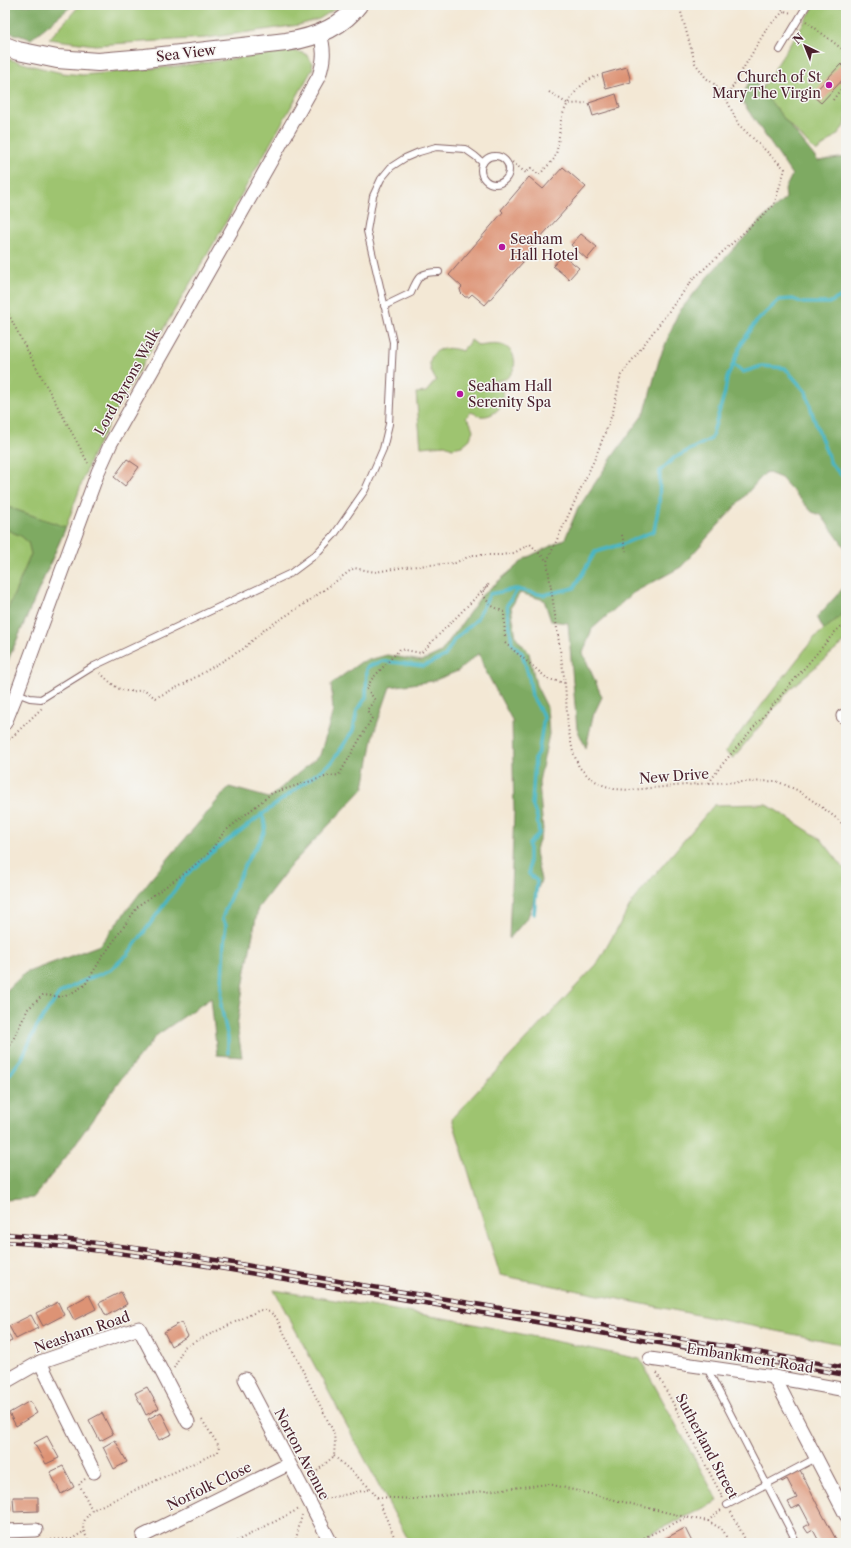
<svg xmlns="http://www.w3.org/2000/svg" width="851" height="1548" font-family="'Libre Caslon Text',serif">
  <rect width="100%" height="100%" fill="#f6f6f2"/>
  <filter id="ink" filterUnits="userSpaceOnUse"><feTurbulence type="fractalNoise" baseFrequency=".025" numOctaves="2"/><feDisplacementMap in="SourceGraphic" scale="8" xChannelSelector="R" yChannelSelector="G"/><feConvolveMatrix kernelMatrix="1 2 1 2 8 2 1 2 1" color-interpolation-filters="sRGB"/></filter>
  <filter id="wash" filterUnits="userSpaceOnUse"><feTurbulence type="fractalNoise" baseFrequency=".012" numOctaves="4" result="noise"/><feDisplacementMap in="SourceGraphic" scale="16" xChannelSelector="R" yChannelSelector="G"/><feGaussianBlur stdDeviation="0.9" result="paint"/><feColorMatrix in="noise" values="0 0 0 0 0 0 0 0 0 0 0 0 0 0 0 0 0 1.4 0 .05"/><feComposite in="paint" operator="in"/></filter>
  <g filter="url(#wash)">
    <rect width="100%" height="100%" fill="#f3e8d5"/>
    <g fill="#9ec46f" stroke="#74724d">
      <polygon points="80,5 339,5 335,9 319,19 299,25 206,38 95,45 49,39"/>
      <polygon points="815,5 846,5 846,124 836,136 816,152 759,93"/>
      <path d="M290,51c14,1 20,2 23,17l-95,168 -98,167 -28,52 -26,72 -61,140v-609l28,8 29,7 21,2 97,-9z"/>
      <path d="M471,340l8,6c7,-1 18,-3 25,0 14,6 14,26 1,33 -3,1 -7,1 -9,2 2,4 7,9 7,14 2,12 -11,23 -23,21 -3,-1 -6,-3 -9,-4l-5,6 4,4 3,8 -3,9 -8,7 -10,2 -7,-3 -24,2 -5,-54 10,-1 10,-12c-16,-23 2,-38 26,-29z"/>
      <polygon points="846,609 846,641 792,687 733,758 725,752 814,638 838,618"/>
      <polygon points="766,804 821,839 846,871 846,1345 500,1275 452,1118 597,964 634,899 714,805"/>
      <polygon points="274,1290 455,1320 640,1359 718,1501 631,1543 410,1543"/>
    </g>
    <g fill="#7eaa62" stroke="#646446">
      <polygon points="5,5 73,5 31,39 5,31"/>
      <polygon points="751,77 818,161 846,157 846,549 821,515 812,512 781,478 766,472 681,567 633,593 592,629 583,653 602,697 593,716 586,748 577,729 568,623 551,621 544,600 520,593 511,607 516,637 529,653 536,685 547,707 549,734 539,782 543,830 535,852 541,880 528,917 509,939 514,812 512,720 484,668 479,653 458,671 433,681 390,687 374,733 364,788 291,865 258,908 246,970 237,1026 242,1057 217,1055 211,998 157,1035 121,1079 66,1157 33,1198 5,1200 5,992 25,973 100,945 150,880 229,787 269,798 320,755 333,711 331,684 361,662 387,655 422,661 441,652 482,595 526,558 565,539 577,510 615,453 645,412 659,360 678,313 709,275 758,223 786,198 785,189 792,175 741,100"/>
      <polygon points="5,506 66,527 5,667 5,616 31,554 28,542 21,536 5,529"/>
      <polygon points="846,585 846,609 838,618 824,630 817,617"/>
    </g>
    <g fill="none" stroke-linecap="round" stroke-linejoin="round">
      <g stroke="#49b6c5" stroke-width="3.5">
        <polyline points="734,365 743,372 762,366 785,368 806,392 814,419 831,464 846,480"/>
        <polyline points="518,589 507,605 512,643 522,653 529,677 532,696 544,717 539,750 535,758 532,804 537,817 539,833 529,844 529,874 537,881 534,914"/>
        <path d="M228,1053v-15l-7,-32 3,-64 2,-17 -4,-6c7,-21 16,-40 26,-60 6,-10 14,-18 17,-30 1,-5 -1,-10 -4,-15"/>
        <polyline points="5,1076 10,1074 22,1058 37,1026 60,993 81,982 110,970 128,954 185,876 211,853 332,762 353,731 357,710 366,698 367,667 383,661 424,666 445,656 454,640 476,620 490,594 515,589 543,595 574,588 595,552 623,544 654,531 659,504 660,471 674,458 711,439 725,392 727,378 743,341 755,323 779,300 793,299 803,303 829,303 846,294"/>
      </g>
    </g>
    <g id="blocks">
      <g fill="#dd9374">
        <polygon points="841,64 846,69 846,76 821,103 812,95"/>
        <polygon points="627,67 631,82 606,89 602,74"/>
        <polygon points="616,94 620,108 593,116 589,103"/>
        <polygon points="563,167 586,187 520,260 523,262 485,305 472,294 469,297 465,297 461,293 460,289 462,287 449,275 503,212 501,210 529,177 543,189"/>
        <polygon points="581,234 597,247 587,259 571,245"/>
        <polygon points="563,255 579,268 569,279 553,266"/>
        <polygon points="127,459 139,467 125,486 114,477"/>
        <polygon points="121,1292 127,1304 106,1316 99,1303"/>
        <polygon points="89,1295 96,1309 74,1320 67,1307"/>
        <polygon points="58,1302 64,1315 43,1326 36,1313"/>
        <polygon points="31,1315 38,1328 16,1339 9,1326"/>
        <polygon points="181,1322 188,1336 171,1346 164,1332"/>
        <polygon points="5,1327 12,1341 5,1344"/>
        <polygon points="147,1387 159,1408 146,1415 135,1393"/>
        <polygon points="30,1401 37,1413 16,1426 9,1413"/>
        <polygon points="161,1412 172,1434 159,1440 148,1419"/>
        <polygon points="102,1413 113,1434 100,1441 89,1420"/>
        <polygon points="47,1436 59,1458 46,1464 34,1443"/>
        <polygon points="115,1440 127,1462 114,1469 103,1447"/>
        <polygon points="63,1466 74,1487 61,1494 50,1472"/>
        <polygon points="799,1468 818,1506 838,1543 820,1543 813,1530 808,1533 804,1527 810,1524 800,1505 792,1509 788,1502 797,1498 787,1479 782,1482 780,1478"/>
        <polygon points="5,1497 9,1497 10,1511 5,1512"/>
        <polygon points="13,1497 38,1497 38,1511 14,1512"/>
        <polygon points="685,1528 692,1542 656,1543 672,1535"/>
      </g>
    </g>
  </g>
  <g filter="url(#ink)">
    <use href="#blocks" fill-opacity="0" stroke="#856566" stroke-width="1"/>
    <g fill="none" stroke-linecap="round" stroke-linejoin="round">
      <g stroke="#856566" stroke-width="8">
        <g id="service">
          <polyline points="780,50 807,5"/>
          <circle cx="495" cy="170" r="14"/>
          <path d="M384,306l27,-13c7,-17 9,-21 28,-21"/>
          <polyline points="17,693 30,698 41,699 94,666 291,573 315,555 334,535 365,490 383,449 389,424 393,342 367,231 373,196 381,179 391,167 405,158 419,152 436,147 465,149 475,156 483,163"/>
          <polyline points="709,1367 710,1374 797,1543"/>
          <polyline points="727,1505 816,1458"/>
        </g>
      </g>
      <g stroke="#856566" stroke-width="15">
        <g id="minor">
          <polyline points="843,716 846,718"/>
          <path d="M5,723l12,-30 81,-221 13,-29 208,-367c5,-15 6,-26 1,-42"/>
          <polyline points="650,1359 774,1377 846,1390"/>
          <polyline points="40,1362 94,1472"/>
          <polyline points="774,1377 846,1515"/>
          <polyline points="245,1379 331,1543"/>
          <polyline points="5,1382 40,1362 139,1328 188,1422"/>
          <polyline points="5,1531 36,1530"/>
          <polyline points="143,1536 289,1464"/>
        </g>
      </g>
      <g stroke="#856566" stroke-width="20">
        <path id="secondary" d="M5,46l13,5 39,8 41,3 47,-4 141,-16c27,-4 55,-14 72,-37"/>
      </g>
      <g stroke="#856566" stroke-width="2" stroke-dasharray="1 3" stroke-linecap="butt">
        <polyline points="679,5 695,63 706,78 714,84 726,98 738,124 785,169 774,205 693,279 621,375 613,412 596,456 547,561 565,683 568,728 573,752 579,767 589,777 600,784 614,789 629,790 709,783 776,781 797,790 819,805 840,821 846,830"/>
        <polyline points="775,5 784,11 792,13"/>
        <polyline points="806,21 846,52"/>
        <polyline points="549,92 568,104 586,103"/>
        <polyline points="726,98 767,28 784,11"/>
        <polyline points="833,100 846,82"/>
        <path d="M507,166l4,-5 15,12 5,-5 8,7 16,-17 1,-4c3,-11 3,-23 5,-34 5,-18 19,-39 37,-44"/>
        <path d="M5,307c26,53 56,104 83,156"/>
        <polyline points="622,535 626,551"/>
        <path d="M100,673c18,16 20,21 45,17l10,8 29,-14 59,-35 22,-20 41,-26 48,-35 21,4 30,-5 50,-4 17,-8h29l13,-2 16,-9 17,17"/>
        <polyline points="5,740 10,739 42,708"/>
        <polyline points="709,783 720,767 835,632 846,622"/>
        <polyline points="5,1056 28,1009 43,995 64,997 85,985 101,959 139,905 188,871 210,852 224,832 272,793 328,776 339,775 372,718 367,710 375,700 367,689 371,680 400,649 421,653 489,584 482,593 490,605 504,612 505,643 548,679 565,683"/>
        <polyline points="174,1368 184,1347 260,1310 270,1312 276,1317 333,1431 335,1441 334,1456 317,1471 310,1474"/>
        <polyline points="657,1373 723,1498"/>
        <polyline points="334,1456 371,1489 377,1497 397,1543"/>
        <polyline points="85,1479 79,1484 92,1510"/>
        <polyline points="377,1497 413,1499 549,1484 690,1518 708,1521 721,1510"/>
        <polyline points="321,1500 371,1489"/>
        <polyline points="731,1512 747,1543"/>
        <polyline points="708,1521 723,1530 729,1543"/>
        <polyline points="43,1540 72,1539 83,1532"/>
        <path d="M90,1543c-9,-15 -10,-19 2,-33l126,-58 1,-6 -17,-26 -2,1"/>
        <polyline points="233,1543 299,1509"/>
        <polyline points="295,1543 302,1515"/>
        <polyline points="633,1543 681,1520 688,1518"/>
      </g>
      <use href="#service" stroke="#fff" stroke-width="6"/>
      <use href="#minor" stroke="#fff" stroke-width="13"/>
      <use href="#secondary" stroke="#fff" stroke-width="18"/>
      <g stroke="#4a1f2b" stroke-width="4.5">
        <g id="rail">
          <path d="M5,1234c124,9 246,32 368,53 158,26 316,52 473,81"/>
          <path d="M5,1242c125,8 249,32 373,53 156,26 312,52 468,80"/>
        </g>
      </g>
      <use href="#rail" stroke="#f6f6f2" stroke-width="3" stroke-dasharray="9" stroke-linecap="butt"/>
    </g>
  </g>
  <g fill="#b5179e" stroke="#f6f6f2" stroke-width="1.5">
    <circle cx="829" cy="85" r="4"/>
    <circle cx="502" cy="247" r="4"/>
    <circle cx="460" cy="394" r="4"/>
  </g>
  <g text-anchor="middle" stroke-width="3" stroke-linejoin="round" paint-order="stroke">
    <g font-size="14" fill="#4a1f2b" stroke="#f6f6f2">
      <text transform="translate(186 53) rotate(-7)" y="5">Sea View</text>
      <text transform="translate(127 382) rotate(-61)" y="5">Lord Byrons Walk</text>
      <text transform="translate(674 776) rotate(-4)" y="5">New Drive</text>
      <text transform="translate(82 1332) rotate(-19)" y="5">Neasham Road</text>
      <text transform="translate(750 1358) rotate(9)" y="5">Embankment Road</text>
      <text transform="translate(707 1446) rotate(62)" y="5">Sutherland Street</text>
      <text transform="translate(302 1454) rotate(62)" y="5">Norton Avenue</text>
      <text transform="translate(209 1486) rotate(-26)" y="5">Norfolk Close</text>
    </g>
    <g font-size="14" fill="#4a1f2b" stroke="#f6f6f2" text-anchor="start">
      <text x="821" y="82" text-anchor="end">Church of St<tspan x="821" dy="16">Mary The Virgin</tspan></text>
      <text x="510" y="244">Seaham<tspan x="510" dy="16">Hall Hotel</tspan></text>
      <text x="468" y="391">Seaham Hall<tspan x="468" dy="16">Serenity Spa</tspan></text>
    </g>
  </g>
  <rect width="851" height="1548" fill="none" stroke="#f6f6f2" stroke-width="20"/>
  <g transform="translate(805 46) rotate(317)" stroke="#f6f6f2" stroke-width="3" paint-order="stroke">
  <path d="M0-3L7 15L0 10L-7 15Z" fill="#4a1f2b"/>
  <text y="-6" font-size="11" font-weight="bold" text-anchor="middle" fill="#4a1f2b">N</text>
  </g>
</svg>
